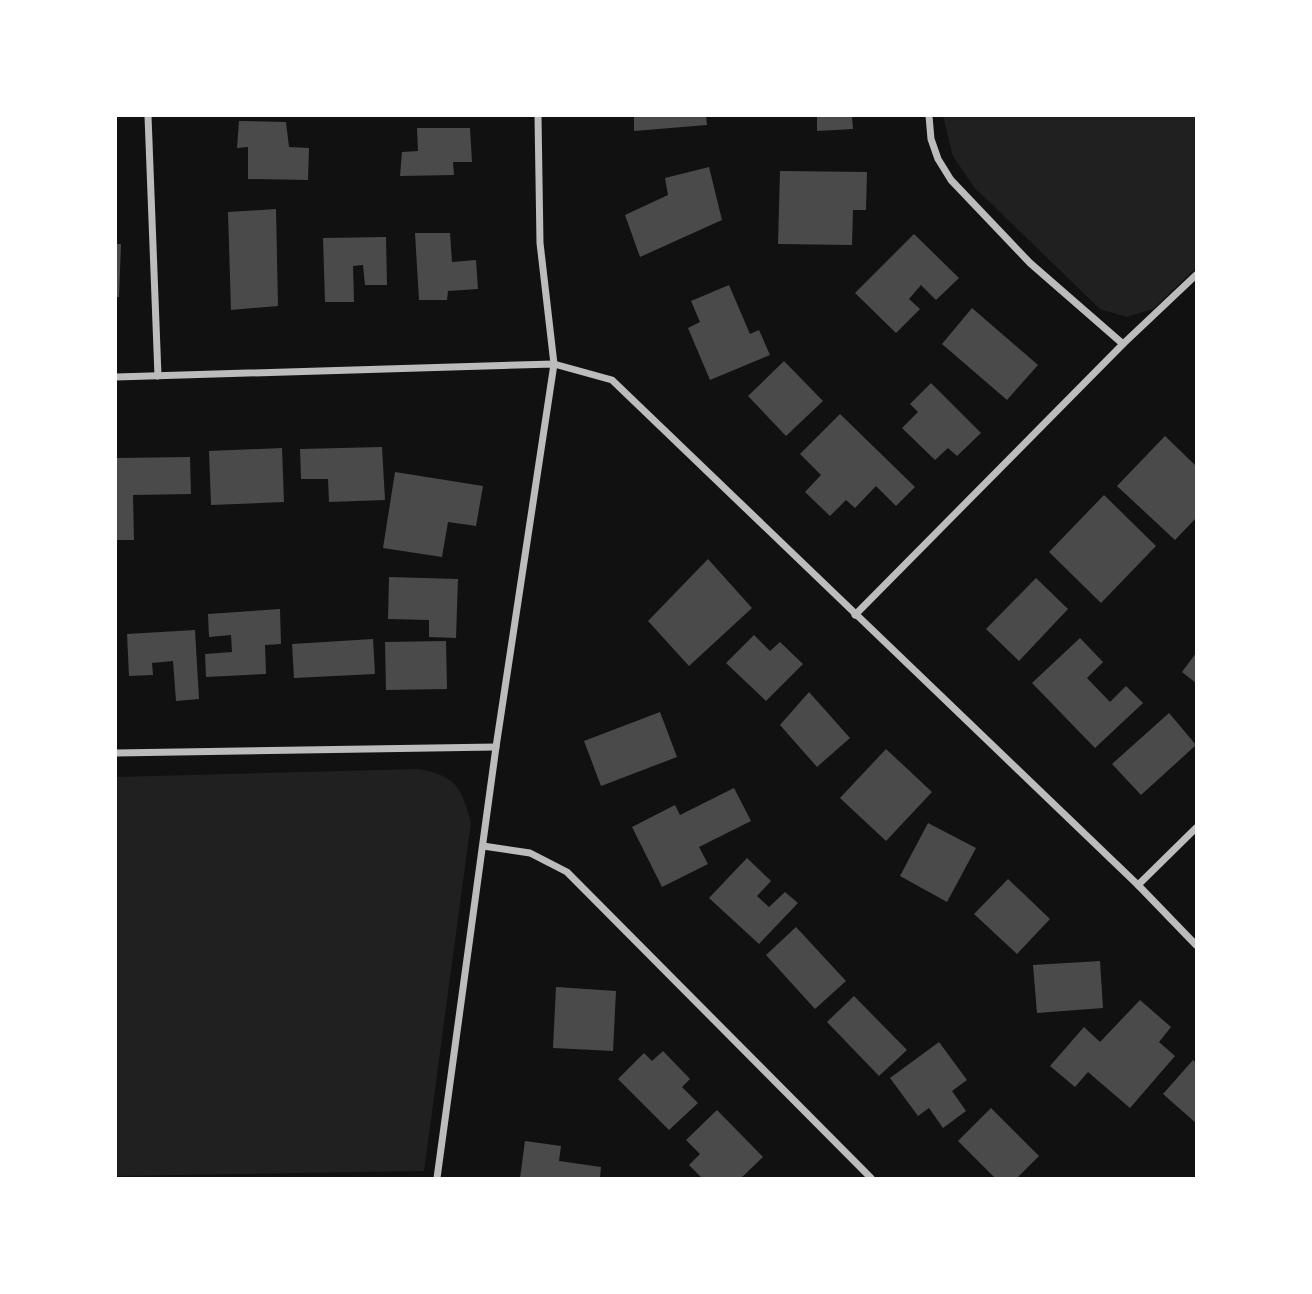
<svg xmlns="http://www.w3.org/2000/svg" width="1312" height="1294" font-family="'Work Sans',sans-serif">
  <rect width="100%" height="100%" fill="#111"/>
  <g fill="#202020">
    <polygon points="943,116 1196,116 1196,268 1153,309 1127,317 1100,309 974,187 953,156"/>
    <path d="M419,769c38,8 41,17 52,53l-47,349 -308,5v-399z"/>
  </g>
  <g fill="#4a4a4a">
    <polygon points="634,116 706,116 707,125 634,131"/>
    <polygon points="817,116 852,116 853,129 817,131"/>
    <polygon points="239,121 286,122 289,147 309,148 308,180 248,179 248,147 237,148"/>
    <polygon points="417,128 470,128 472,162 453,162 454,175 400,176 402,152 418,151"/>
    <polygon points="709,167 722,220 640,257 625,215 668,195 665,178"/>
    <polygon points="780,171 867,172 866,210 853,210 852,245 778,244"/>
    <polygon points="276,209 278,306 231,310 228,212"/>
    <polygon points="415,233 450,233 452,262 476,260 478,289 448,291 447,300 419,300"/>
    <polygon points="914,234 959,278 936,300 921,285 909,299 920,309 896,333 855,293"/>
    <polygon points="386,237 387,285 365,285 363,265 353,266 354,302 325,302 323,238"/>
    <polygon points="116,244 121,244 119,297 116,297"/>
    <polygon points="729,285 750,334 759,330 770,355 710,380 688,328 700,322 691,301"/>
    <polygon points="972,308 1038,365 1007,400 942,344"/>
    <polygon points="784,361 823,401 786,436 748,396"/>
    <polygon points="931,383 981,433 957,456 948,448 935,460 902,428 918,412 910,404"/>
    <polygon points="840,414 915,487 896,506 876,486 855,508 846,500 830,516 805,492 821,475 800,454"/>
    <polygon points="1165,436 1196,466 1196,518 1175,540 1117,486"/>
    <polygon points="382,447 385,500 329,502 328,479 301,479 300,449"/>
    <polygon points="282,448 284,502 211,505 209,451"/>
    <polygon points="190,457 191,494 133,495 134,540 116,540 116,458"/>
    <polygon points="395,472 483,486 476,526 448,522 442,557 383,548"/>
    <polygon points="1104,495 1156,546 1101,603 1049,552"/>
    <polygon points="708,559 752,608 689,666 648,621"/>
    <polygon points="389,577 458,579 456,638 429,637 429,620 388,619"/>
    <polygon points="1036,578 1068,609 1019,661 986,629"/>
    <polygon points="280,609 281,644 265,645 266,674 206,677 205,654 232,652 231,635 209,637 208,614"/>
    <polygon points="195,630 199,699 176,701 173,661 152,663 153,675 129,676 127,634"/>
    <polygon points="754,635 770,651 780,642 803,664 766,701 726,663"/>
    <polygon points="1080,638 1103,662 1087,678 1110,702 1126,686 1143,703 1095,748 1032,683"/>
    <polygon points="373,639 375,674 294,678 292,644"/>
    <polygon points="446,641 447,689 386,690 385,642"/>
    <polygon points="1196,653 1196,683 1182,672"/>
    <polygon points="809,692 850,738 817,767 780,725"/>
    <polygon points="660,712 677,757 601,786 584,741"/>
    <polygon points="1169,713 1196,745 1141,795 1112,764"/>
    <polygon points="886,749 932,792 886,841 840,798"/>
    <polygon points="734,788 751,821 699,847 708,864 662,887 632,827 675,805 680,815"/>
    <polygon points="928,823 976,848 947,902 900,876"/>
    <polygon points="747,858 771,881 757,896 769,907 785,892 798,903 759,944 709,898"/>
    <polygon points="1008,879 1050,919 1017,954 974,914"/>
    <polygon points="796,927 846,981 815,1009 766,955"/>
    <polygon points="1100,961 1103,1008 1037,1013 1033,965"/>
    <polygon points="556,987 616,991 613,1051 553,1048"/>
    <polygon points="854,996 907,1050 879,1076 827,1022"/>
    <polygon points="1140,1000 1171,1027 1159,1042 1175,1056 1130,1108 1088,1072 1075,1087 1050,1066 1084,1027 1100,1042"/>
    <polygon points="939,1042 967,1080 952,1091 966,1111 943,1128 929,1108 918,1116 890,1078"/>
    <polygon points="663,1051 690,1079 682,1087 698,1103 669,1130 618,1079 644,1053 652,1061"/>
    <polygon points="1193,1060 1196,1063 1196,1123 1163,1094"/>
    <polygon points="991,1108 1039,1156 1017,1178 995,1178 958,1141"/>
    <polygon points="717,1110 763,1157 741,1178 702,1178 689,1165 700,1154 686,1140"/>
    <polygon points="525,1141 561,1146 559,1161 601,1167 600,1178 520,1178"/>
  </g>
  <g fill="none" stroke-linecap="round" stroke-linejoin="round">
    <g stroke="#bcbcbc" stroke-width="7">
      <polyline points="148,116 158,376"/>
      <polyline points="929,116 931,139 938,159 951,180 1030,263 1123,344"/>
      <polyline points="116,377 554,364 612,380 1138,885 1196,945"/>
      <polyline points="855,615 1123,344 1196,275"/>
      <polyline points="116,753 496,747"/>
      <polyline points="483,846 530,853 567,872 871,1178"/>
      <polyline points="1138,885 1196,828"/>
      <polyline points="437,1178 496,747 554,364 540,243 538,116"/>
    </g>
  </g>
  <rect width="1312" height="1294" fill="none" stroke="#ffffff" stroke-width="234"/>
</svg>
